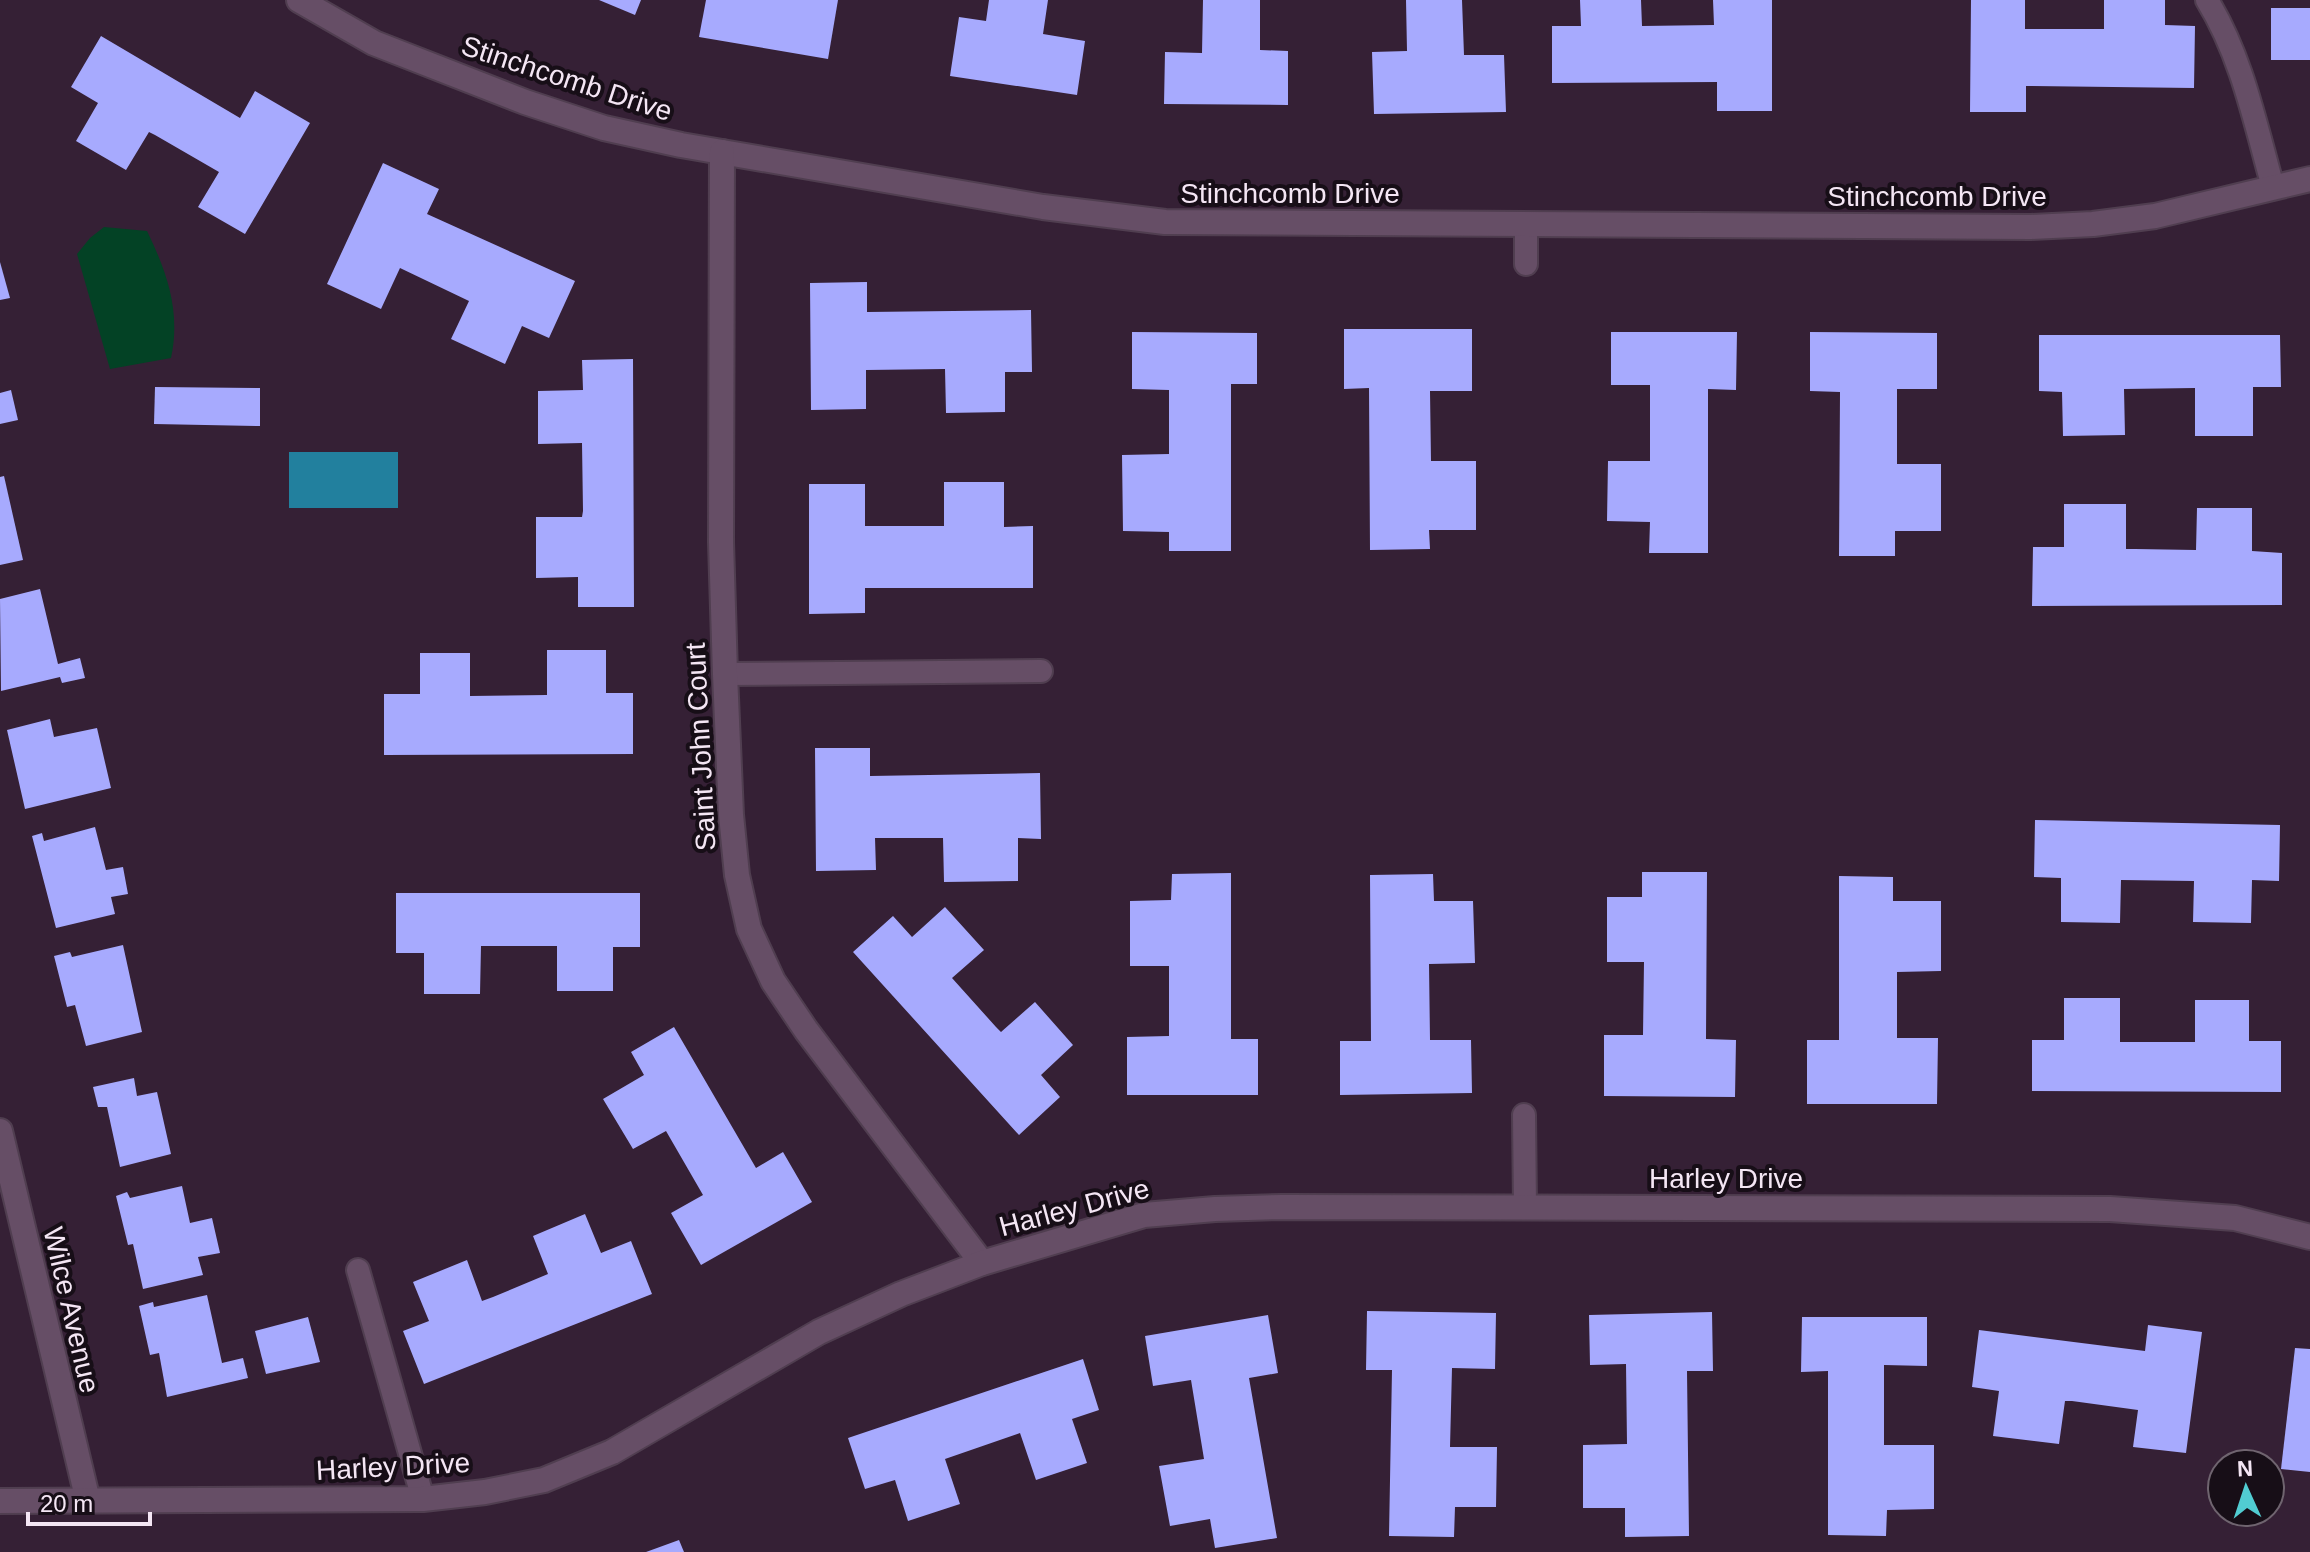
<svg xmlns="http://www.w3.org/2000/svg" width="2310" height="1552" font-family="Arial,sans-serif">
  <rect width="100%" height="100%" fill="#352035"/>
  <path fill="#034225" d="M104,227l43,4c20,41 34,81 24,127l-61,11 -33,-115 13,-16z"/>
  <rect fill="#22809e" x="289" y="452" width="109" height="56"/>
  <g fill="#a7aafe">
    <polygon points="599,0 641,0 635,15"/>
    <polygon points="706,0 838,0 828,59 699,37"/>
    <polygon points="989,0 1048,0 1043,34 1085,41 1077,95 950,76 959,17 986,21"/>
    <polygon points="1203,0 1260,0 1260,50 1288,51 1288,105 1164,104 1165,52 1202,53"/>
    <polygon points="1406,0 1462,0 1464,55 1504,55 1506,112 1374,114 1372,52 1407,51"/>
    <polygon points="1580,0 1641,0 1642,26 1714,25 1713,0 1772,0 1772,111 1717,111 1717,82 1552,83 1552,26 1581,26"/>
    <polygon points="1971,0 2025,0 2025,29 2104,29 2104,0 2165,0 2165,25 2195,26 2194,88 2026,86 2026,112 1970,112"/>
    <rect x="2271" y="8" width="39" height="52"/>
    <polygon points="101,36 240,118 255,91 310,123 245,234 198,207 219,172 155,135 149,132 126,170 76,141 98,103 71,87"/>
    <polygon points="383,163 439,189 427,214 575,281 549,338 522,326 505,364 451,339 469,301 400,268 381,309 327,284"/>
    <polygon points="0,262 10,298 0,300"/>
    <polygon points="867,282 867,312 1031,310 1032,372 1005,372 1005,412 946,413 945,369 866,370 866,409 811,410 810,283"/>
    <polygon points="1344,329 1472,329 1472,391 1430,391 1431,461 1476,461 1476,530 1429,530 1430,549 1370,550 1369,388 1344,389"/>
    <polygon points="1132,332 1257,333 1257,384 1231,384 1231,551 1169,551 1169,532 1123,531 1122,455 1169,454 1169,390 1132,389"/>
    <polygon points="1611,332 1737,332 1736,390 1708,389 1708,553 1649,553 1650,522 1607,521 1608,461 1650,461 1650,385 1611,385"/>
    <polygon points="1810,332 1937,333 1937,389 1897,389 1897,464 1941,464 1941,531 1895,531 1895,556 1839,556 1840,392 1810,391"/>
    <polygon points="2039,335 2280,335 2281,387 2253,387 2253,436 2195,436 2195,388 2124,389 2125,435 2063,436 2062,392 2039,391"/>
    <polygon points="633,359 634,607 578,607 578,577 536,578 536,517 582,517 583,511 582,443 538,444 538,391 583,390 582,360"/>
    <polygon points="155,387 260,388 260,426 154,424"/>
    <polygon points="11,390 18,420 0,424 0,393"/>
    <polygon points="4,476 23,560 0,565 0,477"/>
    <polygon points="944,482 1004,482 1004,527 1033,526 1033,588 865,588 865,613 809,614 809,484 865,484 865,526 944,526"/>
    <polygon points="2064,504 2126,504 2126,549 2135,549 2196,550 2197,508 2252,508 2252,551 2282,553 2282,605 2032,606 2033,547 2064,547"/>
    <polygon points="40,589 58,664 80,658 85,678 62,683 60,677 1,691 0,599"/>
    <polygon points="547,650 606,650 606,693 633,693 633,754 384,755 384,694 420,694 420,653 470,653 470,696 547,695"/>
    <polygon points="50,719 54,737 97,728 111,788 25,809 7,730"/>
    <polygon points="815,748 870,748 870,776 1040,773 1041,839 1018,838 1018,881 944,882 943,838 875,838 876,870 816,871"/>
    <polygon points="2035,820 2280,825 2279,881 2252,880 2251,923 2193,922 2194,881 2121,880 2120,923 2061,922 2061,878 2034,877"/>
    <polygon points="95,827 106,870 123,867 128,894 111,897 115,914 56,928 32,836 42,833 44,841"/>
    <polygon points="1642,872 1707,872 1706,1039 1736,1040 1735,1097 1604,1096 1604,1035 1643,1035 1644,962 1607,962 1607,897 1642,897"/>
    <polygon points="1231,873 1231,1039 1258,1039 1258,1095 1127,1095 1127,1037 1169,1036 1169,966 1130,966 1130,901 1171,900 1172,874"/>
    <polygon points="1433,874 1434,901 1473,901 1475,963 1429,964 1430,1040 1471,1040 1472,1093 1340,1095 1340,1041 1371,1041 1370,875"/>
    <polygon points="1839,876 1893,877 1893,901 1941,901 1941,971 1897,972 1897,1038 1938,1038 1937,1104 1807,1104 1807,1040 1839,1040"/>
    <polygon points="396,893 640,893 640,947 613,947 613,991 557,991 557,946 481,946 480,994 424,994 424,953 396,953"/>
    <polygon points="945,907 984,950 952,978 996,1027 1001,1032 1035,1002 1073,1045 1041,1075 1060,1097 1019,1135 853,952 893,916 912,937"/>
    <polygon points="123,945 142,1032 86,1046 75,1005 67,1007 54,956 70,952 72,957"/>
    <polygon points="2064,998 2120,998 2120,1042 2195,1042 2195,1000 2249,1000 2249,1041 2281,1041 2281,1092 2032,1091 2032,1040 2064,1040"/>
    <polygon points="674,1027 756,1168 783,1152 812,1202 701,1265 671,1213 703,1195 666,1131 633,1149 603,1099 644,1075 631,1052"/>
    <polygon points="134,1078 137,1096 157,1092 171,1154 120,1167 107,1107 98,1107 93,1087"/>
    <polygon points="182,1186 190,1223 212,1218 220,1253 198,1257 203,1275 143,1289 133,1244 128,1245 116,1196 127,1192 130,1198"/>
    <polygon points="585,1214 601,1253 631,1241 652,1294 424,1384 403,1331 429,1321 413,1282 467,1260 482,1301 493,1297 548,1274 533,1236"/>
    <polygon points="207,1295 222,1363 243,1358 248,1378 167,1397 159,1353 150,1355 139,1306 153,1302 154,1307"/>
    <polygon points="1367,1311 1496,1313 1495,1369 1452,1368 1450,1447 1497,1447 1496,1507 1455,1507 1454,1537 1389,1536 1392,1370 1366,1370"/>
    <polygon points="1712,1312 1713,1371 1687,1371 1689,1536 1625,1537 1625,1508 1583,1508 1583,1445 1627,1444 1626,1364 1590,1365 1589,1315"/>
    <polygon points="1268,1315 1278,1373 1249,1378 1277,1538 1215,1548 1210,1519 1170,1526 1159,1466 1204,1459 1191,1380 1153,1386 1145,1336"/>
    <polygon points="308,1317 320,1362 266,1374 255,1331"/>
    <polygon points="1802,1317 1927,1317 1927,1366 1884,1365 1884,1445 1934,1445 1934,1509 1887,1510 1886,1536 1828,1535 1828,1371 1801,1372"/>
    <polygon points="2148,1325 2202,1332 2186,1453 2133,1447 2138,1410 2072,1401 2065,1401 2059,1444 1993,1436 1999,1391 1972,1387 1979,1330 2145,1351"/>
    <polygon points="2295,1348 2310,1349 2310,1472 2281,1469"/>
    <polygon points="1083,1359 1099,1410 1072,1419 1087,1463 1036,1480 1020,1433 945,1459 960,1504 908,1521 895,1480 865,1489 848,1438"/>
    <polygon points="679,1540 684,1552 646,1552"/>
  </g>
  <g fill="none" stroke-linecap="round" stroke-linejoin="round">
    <g stroke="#503e50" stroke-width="26">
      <g id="service">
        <path d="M2207,0c35,57 48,123 66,187"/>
        <polyline points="1526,264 1526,224"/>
        <polyline points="725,674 1041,671"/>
        <polyline points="1524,1115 1525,1207"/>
        <polyline points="358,1270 423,1499"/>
      </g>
    </g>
    <g stroke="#503e50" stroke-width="28">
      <g id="minor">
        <polyline points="299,0 374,43 525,102 604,128 681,145 1043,207 1165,222 2031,227 2093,224 2155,216 2310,179"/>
        <polyline points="722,152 721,542 725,674 731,815 737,875 749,929 773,981 806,1030 982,1263"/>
        <polyline points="0,1131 88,1501"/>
        <polyline points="0,1501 423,1499 485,1492 544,1480 612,1452 819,1332 901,1294 982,1263 1144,1215 1215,1209 1282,1207 2110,1209 2235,1218 2310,1237"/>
      </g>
    </g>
    <use href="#service" stroke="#664e66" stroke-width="22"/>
    <use href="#minor" stroke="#664e66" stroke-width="24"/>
  </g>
  <g text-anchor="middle" stroke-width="8" stroke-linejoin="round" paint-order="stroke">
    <g font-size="28" fill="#f4e6f4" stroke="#170e17">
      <text transform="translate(567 78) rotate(18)" y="10">Stinchcomb Drive</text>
      <text x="1290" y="203">Stinchcomb Drive</text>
      <text x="1937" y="206">Stinchcomb Drive</text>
      <text transform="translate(700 747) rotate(-93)" y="10">Saint John Court</text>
      <text x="1726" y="1188">Harley Drive</text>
      <text transform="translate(1074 1207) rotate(-15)" y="10">Harley Drive</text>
      <text transform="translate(72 1310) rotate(77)" y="10">Wilce Avenue</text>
      <text transform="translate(393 1466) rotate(-3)" y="10">Harley Drive</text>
    </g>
  </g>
  <g transform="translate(2246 1488) rotate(357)"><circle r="38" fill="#170e17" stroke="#6f646f" stroke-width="2"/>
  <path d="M0-6L14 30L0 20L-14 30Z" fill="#51ccd2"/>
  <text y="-12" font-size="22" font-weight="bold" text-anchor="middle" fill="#f4e6f4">N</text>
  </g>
  <path d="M28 1512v12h122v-12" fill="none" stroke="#f4e6f4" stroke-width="4"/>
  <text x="40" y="1512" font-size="24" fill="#f4e6f4" stroke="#170e17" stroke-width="6" paint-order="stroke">20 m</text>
</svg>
